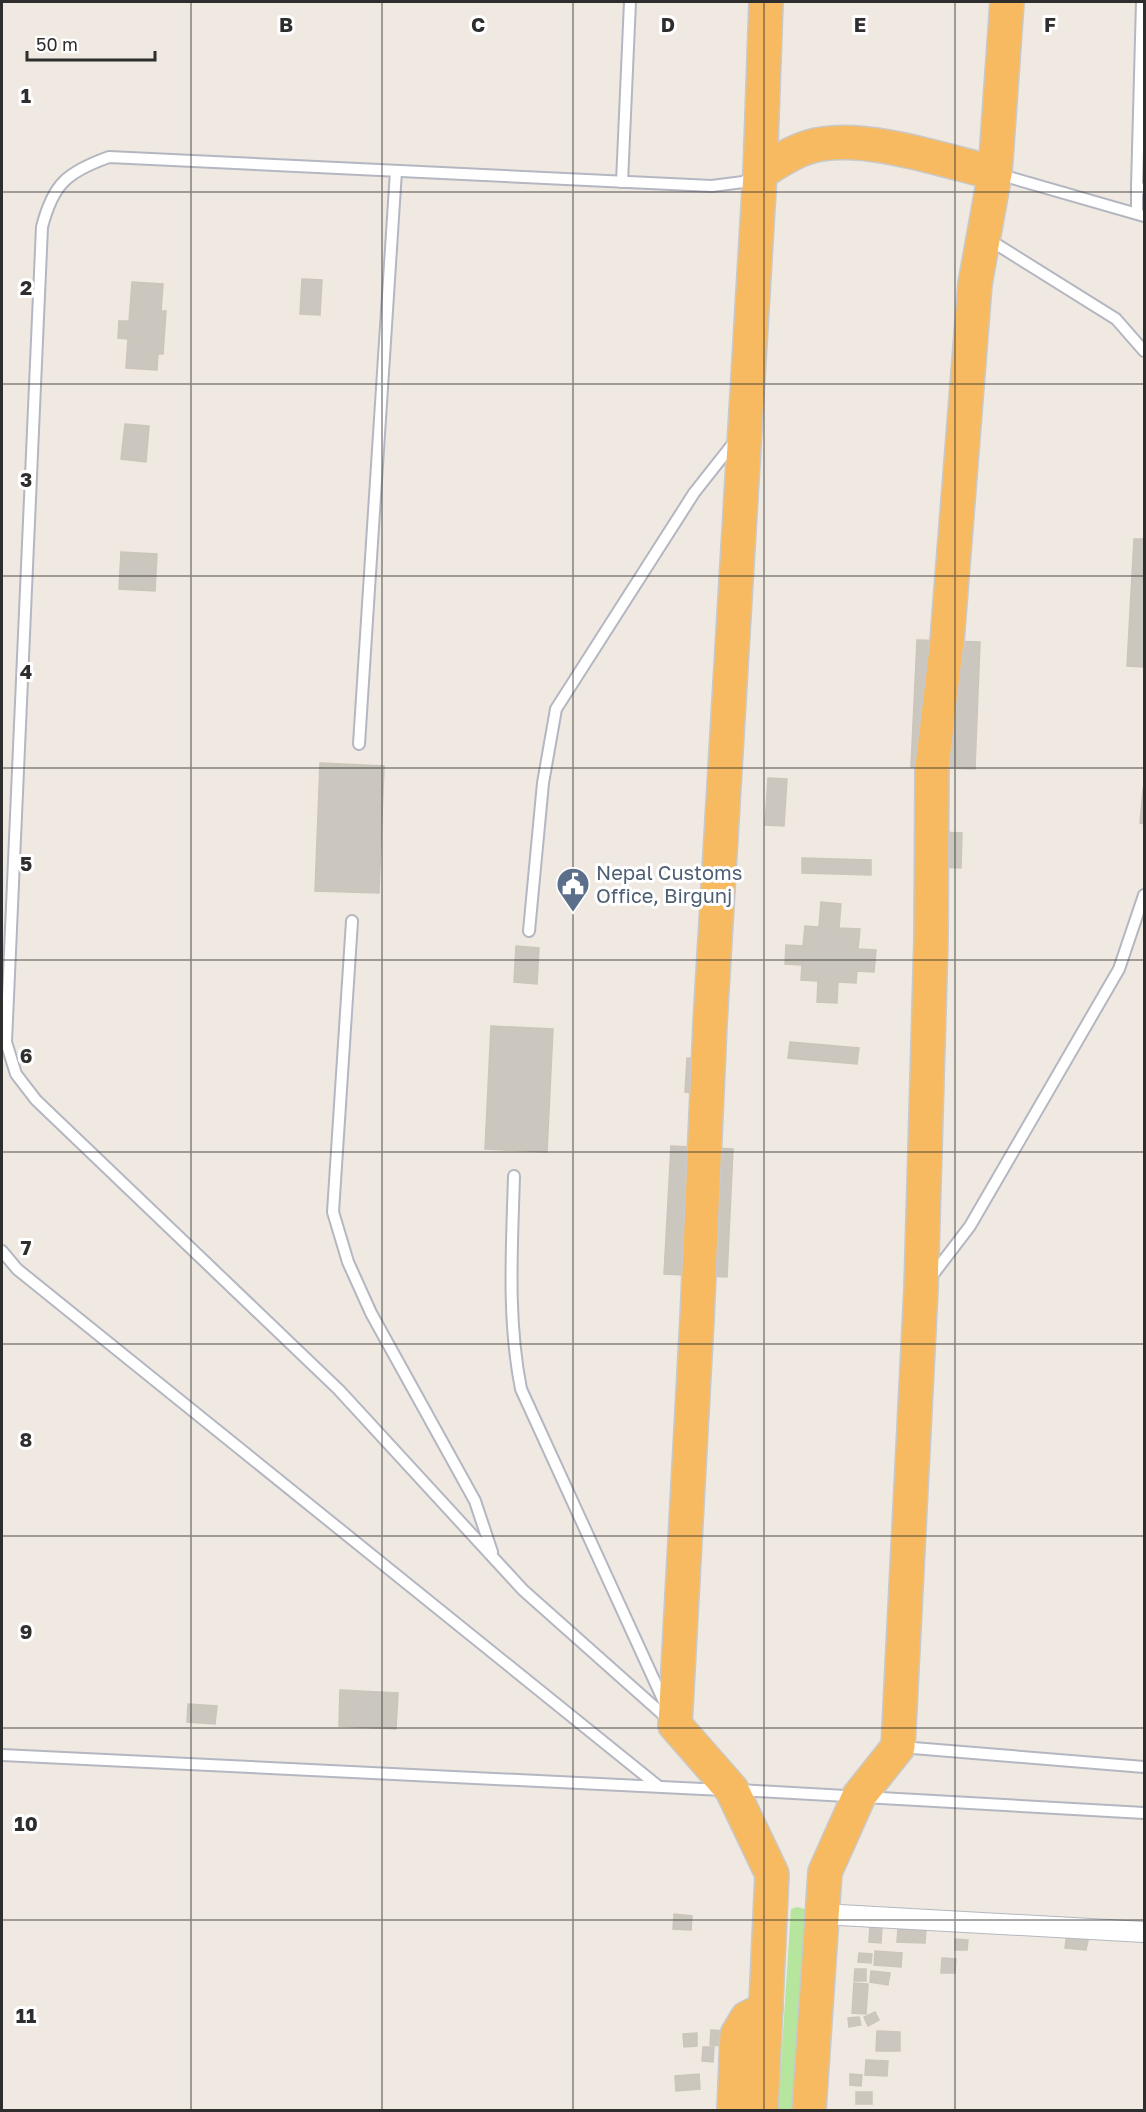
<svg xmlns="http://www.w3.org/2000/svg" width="1146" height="2112" font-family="'Golos Text',sans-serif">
  <rect width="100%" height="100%" fill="#efe9e1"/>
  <polygon fill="#b6e59e" points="797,1907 808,1910 795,2110 778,2110 791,1909"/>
  <g fill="#cbc7bf" stroke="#cbc5ba" stroke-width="1.5">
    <polygon points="302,279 322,280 320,315 300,314"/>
    <polygon points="132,282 163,284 161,311 166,311 163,354 158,354 157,370 126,368 128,339 118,338 119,321 129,321"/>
    <polygon points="125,424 149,426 146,462 121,459"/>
    <polygon points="1134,539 1144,539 1144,667 1127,666"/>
    <polygon points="121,552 157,554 155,591 119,589"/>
    <polygon points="917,640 980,642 975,769 911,767"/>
    <polygon points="320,763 384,766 379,893 315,891"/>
    <polygon points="768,778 787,779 784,826 765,825"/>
    <polygon points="1143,789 1144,789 1144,824 1140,823"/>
    <polygon points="940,832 962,833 961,868 938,867"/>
    <polygon points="802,858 871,860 871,875 802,873"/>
    <polygon points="821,902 841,904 839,928 860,929 858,949 876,950 874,972 857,971 856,983 838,982 837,1003 817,1002 818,981 801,980 802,965 785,964 786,945 803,946 805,926 819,927"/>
    <polygon points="516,946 539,948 537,984 514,982"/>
    <polygon points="491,1026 553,1029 547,1152 485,1149"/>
    <polygon points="790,1042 859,1048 857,1064 788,1058"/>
    <polygon points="687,1058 709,1059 707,1094 685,1092"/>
    <polygon points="671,1146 733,1149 727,1277 664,1274"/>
    <polygon points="340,1690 398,1693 396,1729 339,1726"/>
    <polygon points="188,1704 217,1706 215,1724 187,1722"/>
    <polygon points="674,1914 692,1916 691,1930 673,1929"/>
    <polygon points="870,1925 882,1926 881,1943 869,1942"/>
    <polygon points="898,1928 926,1929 925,1943 897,1942"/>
    <polygon points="1067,1933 1089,1936 1086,1950 1065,1948"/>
    <polygon points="955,1939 968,1940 967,1950 955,1950"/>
    <polygon points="875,1951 902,1953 901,1967 874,1965"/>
    <polygon points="859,1953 872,1954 871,1963 858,1962"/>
    <polygon points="942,1958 956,1959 955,1973 941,1973"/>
    <polygon points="855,1969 866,1969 866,1981 854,1981"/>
    <polygon points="871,1971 890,1973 888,1985 870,1982"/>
    <polygon points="854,1983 868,1984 866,2014 852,2013"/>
    <polygon points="875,2012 879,2020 868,2026 864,2017"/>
    <polygon points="859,2017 861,2025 849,2027 848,2018"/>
    <polygon points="711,2030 725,2031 724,2046 710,2045"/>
    <polygon points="877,2031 900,2032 900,2051 876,2051"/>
    <polygon points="697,2033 697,2046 684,2047 683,2034"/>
    <polygon points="703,2047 714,2047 713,2062 702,2061"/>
    <polygon points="866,2060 888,2061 887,2076 865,2075"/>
    <polygon points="699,2074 700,2089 676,2091 675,2076"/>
    <polygon points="850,2074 862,2075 861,2086 850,2085"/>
    <rect x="856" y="2092" width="16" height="12"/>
  </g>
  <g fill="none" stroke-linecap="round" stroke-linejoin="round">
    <g stroke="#b4b7c1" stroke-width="14">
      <g id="service">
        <polyline points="1142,2 1137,187 1144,189"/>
        <polyline points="998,174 1144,216"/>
        <polyline points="622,182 630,2"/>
        <polyline points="1137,213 1137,187"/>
        <polyline points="988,239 1116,319 1144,351"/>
        <polyline points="359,744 396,171"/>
        <polyline points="352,921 333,1212 348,1262 371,1313 475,1501 492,1552"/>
        <polyline points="529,931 543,783 556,709 694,493 735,441"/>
        <path d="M514,1176c-2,72 -7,142 7,213l145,317"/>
        <polyline points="2,1251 17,1269 658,1786"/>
        <polyline points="931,1277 970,1226 1119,969 1144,895"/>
        <path d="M668,1719l-145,-129 -184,-200 -303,-290 -20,-26 -10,-32 36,-815c11,-43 25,-55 67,-70l603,29 31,-4 11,-6"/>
        <polyline points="901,1747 1144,1767"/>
        <polyline points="2,1755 723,1790"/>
        <polyline points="739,1790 1144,1813"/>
      </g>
    </g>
    <g stroke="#b4b7c1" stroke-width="22">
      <polyline id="minor" points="822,1914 1144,1932"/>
    </g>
    <g stroke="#c9c9c9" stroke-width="36">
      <g id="trunk">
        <path d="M760,173c19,-12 39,-26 62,-29 50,-8 123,17 173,29"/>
        <polyline points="734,2110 737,2035 747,2018 766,2009"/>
        <polyline points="761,2110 772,1874 732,1790 675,1725 697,1319 710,1024 760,173 766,2"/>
        <polyline points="809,2110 825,1872 859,1796 898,1747 921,1289 931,939 932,767 947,641 975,284 995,173 1007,2"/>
      </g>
    </g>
    <use href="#service" stroke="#fff" stroke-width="10"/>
    <use href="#minor" stroke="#fff" stroke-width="20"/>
    <use href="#trunk" stroke="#f8ba60" stroke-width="33"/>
  </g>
  <path fill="none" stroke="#2e2e2e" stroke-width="1.5" stroke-opacity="0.55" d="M191,2v2108M382,2v2108M573,2v2108M764,2v2108M955,2v2108M2,192h1142M2,384h1142M2,576h1142M2,768h1142M2,960h1142M2,1152h1142M2,1344h1142M2,1536h1142M2,1728h1142M2,1920h1142"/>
  <defs>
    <g id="civic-pin" transform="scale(1.725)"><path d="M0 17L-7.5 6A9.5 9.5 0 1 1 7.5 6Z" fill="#5c6f8a" stroke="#fff"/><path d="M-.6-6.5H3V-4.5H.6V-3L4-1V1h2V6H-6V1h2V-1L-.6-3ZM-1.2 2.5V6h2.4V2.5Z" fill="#fff"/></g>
  </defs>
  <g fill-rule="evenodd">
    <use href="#civic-pin" x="573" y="884"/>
  </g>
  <g text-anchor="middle" stroke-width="6" stroke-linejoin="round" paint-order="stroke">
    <g font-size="20" fill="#4e5e75" stroke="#fff" text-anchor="start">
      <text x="596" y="880">Nepal Customs<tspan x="596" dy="23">Office, Birgunj</tspan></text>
    </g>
  </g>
  <g font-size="20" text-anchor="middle" font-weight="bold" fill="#2e2e2e" stroke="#fff" stroke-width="6" stroke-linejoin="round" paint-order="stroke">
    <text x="286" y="32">B</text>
    <text x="478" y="32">C</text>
    <text x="668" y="32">D</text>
    <text x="860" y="32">E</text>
    <text x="1050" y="32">F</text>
    <text x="26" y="103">1</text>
    <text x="26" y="295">2</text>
    <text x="26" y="487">3</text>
    <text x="26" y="679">4</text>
    <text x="26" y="871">5</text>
    <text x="26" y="1063">6</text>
    <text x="26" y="1255">7</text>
    <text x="26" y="1447">8</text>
    <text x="26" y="1639">9</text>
    <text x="26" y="1831">10</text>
    <text x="26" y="2023">11</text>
  </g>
  <rect width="1146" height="2112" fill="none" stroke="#2e2e2e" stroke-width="6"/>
  <path d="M27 51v9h128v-9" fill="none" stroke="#2e2e2e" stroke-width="3"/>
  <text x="36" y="51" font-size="18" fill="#2e2e2e" stroke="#ffffff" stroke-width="4.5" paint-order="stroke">50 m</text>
</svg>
